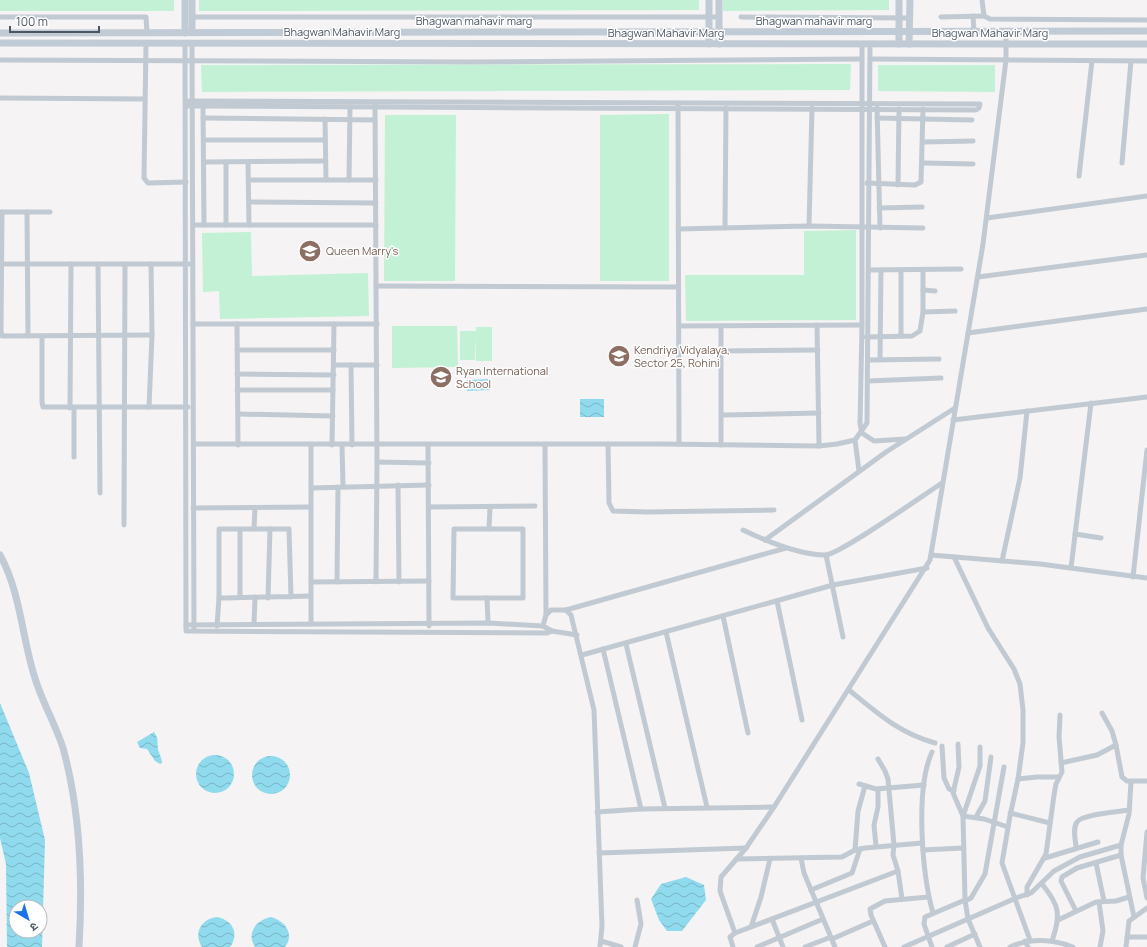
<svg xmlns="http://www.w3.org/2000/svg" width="1147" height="947" font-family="Manrope,'Noto Sans Devanagari',sans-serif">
  <defs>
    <pattern id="water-waves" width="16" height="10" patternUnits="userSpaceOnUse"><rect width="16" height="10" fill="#90daee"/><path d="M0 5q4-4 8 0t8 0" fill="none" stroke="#78b4c4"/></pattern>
  </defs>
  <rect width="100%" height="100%" fill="#f5f3f3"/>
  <g fill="#c3f1d5">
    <rect x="0" y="0" width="174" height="11"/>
    <polygon points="199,0 699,0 699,10 199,11"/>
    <polygon points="723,0 889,0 889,10 723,11"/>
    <polygon points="851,64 850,90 202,92 201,65"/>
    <polygon points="878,65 995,65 995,92 878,91"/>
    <polygon points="669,114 669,281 600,281 600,115"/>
    <polygon points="385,115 456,115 455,281 384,281"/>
    <polygon points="856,230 856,320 686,321 685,275 804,275 804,231"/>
    <polygon points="251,232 252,276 368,273 369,316 220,319 219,291 203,292 202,233"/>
    <polygon points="392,326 457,326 458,367 392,368"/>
    <polygon points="476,327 492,327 492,361 476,361 476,336 475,360 460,360 460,331 476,331"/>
  </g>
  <g fill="url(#water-waves)" fill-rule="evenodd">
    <polygon points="490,379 490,390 467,391 467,380"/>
    <rect x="580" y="399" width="24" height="18"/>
    <path d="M0,703l29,70 16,67 -3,107h-35l-1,-83 -6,-26zM16,907h24v24h-24z"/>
    <path d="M154,732c5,7 3,10 4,17 1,5 4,9 4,14l-2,1 -5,-3 -8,-12 -7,-1 -3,-6z"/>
    <circle cx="215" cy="774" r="19"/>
    <circle cx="271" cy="775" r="19"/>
    <polygon points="686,877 704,885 706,900 682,931 667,931 659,920 651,899 661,884"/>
    <path d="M217,917c15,3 23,16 13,30h-28c-9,-14 -1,-28 15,-30z"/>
    <path d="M271,917c14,4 24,17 14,30h-30c-9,-14 1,-27 16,-30z"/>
  </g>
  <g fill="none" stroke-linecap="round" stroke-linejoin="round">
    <g stroke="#c1cad2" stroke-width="5">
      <polyline points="982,0 984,16 990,19 1147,20"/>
      <polyline points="973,16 974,32"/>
      <polyline points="0,17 146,17 147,33"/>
      <polyline points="192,17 719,17"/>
      <polyline points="741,17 910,18"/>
      <polyline points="941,17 984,16"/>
      <polyline points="146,43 144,178 148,183 186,182"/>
      <polyline points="185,43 186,631 547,633 552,631"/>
      <polyline points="192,43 194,631"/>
      <polyline points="862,44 862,325 860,424 862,433 874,441 905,439"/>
      <polyline points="870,59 1147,61"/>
      <polyline points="0,60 470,62 862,59"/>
      <polyline points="0,98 145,99"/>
      <polyline points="186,101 980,104 979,108 976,110 186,106"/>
      <polyline points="375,105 377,462 376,582"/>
      <polyline points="678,105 679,444"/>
      <polyline points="203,107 204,225"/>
      <polyline points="877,108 880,228"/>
      <polyline points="203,118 375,120"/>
      <polyline points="877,118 972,120"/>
      <polyline points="325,119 326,180"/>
      <polyline points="204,140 325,140"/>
      <polyline points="923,142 973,141"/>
      <polyline points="204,162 325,161"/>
      <polyline points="226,162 226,225"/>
      <polyline points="248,162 249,225"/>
      <polyline points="923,163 973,164"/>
      <polyline points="1122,163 1131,61"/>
      <polyline points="1079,176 1092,61"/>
      <polyline points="249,180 376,180"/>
      <polyline points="349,180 350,107"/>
      <polyline points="867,183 915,185 921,182 923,109"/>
      <polyline points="898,185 899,109"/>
      <polyline points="249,202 376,203"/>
      <polyline points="879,208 922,207"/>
      <polyline points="0,212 50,212"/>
      <polyline points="2,212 1,331 2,336 152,335"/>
      <polyline points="27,212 28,336"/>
      <polyline points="987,218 1147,196"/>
      <polyline points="193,225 376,225"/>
      <polyline points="809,226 812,108"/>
      <polyline points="725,228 726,108"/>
      <polyline points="678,229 809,226 923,228"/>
      <polyline points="0,264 189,264"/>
      <polyline points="98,264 100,493"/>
      <polyline points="869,270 961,269"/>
      <polyline points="978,277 1147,255"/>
      <polyline points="376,286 678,287"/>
      <polyline points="923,290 935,291"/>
      <polyline points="923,312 955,311"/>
      <polyline points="193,324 377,324"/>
      <polyline points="237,324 238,445"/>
      <polyline points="817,325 819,446"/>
      <polyline points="679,326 862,325"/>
      <polyline points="721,326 721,445"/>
      <polyline points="968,333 1147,309"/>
      <polyline points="42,336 42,402 43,407 188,407"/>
      <polyline points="901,336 901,270"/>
      <polyline points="866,337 912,336 920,331 923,312 923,270"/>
      <polyline points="237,350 334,350"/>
      <polyline points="721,351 818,350"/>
      <polyline points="869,360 939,359"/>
      <polyline points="880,360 881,270"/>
      <polyline points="334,365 377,365"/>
      <polyline points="351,365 352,445"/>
      <polyline points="237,374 334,375"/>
      <polyline points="868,381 941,378"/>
      <polyline points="237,390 333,390"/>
      <polyline points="149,407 152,335 151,264"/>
      <polyline points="70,408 71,264"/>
      <polyline points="238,414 333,416"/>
      <polyline points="722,415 819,413"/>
      <polyline points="953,420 1147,397"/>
      <polyline points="855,440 859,471"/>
      <polyline points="194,444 661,444 819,446 837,444 855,440 867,423 870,44"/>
      <polyline points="608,444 609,503 613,511 648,512 774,510"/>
      <polyline points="332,445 334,324"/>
      <polyline points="342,445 343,486"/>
      <polyline points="428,445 429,626"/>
      <polyline points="545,445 546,615"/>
      <polyline points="74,457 74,408"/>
      <polyline points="377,462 429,463"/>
      <polyline points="398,485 399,582"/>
      <polyline points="311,488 429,485"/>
      <polyline points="429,507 535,506"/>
      <polyline points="193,508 311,507"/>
      <polyline points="124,525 125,264"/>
      <polyline points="254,529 255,508"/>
      <polygon points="454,529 523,529 523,598 453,598"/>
      <polyline points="489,529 490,507"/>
      <path d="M743,530c23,11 57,25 82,25 14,0 100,-61 117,-72"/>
      <polyline points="1075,534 1101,538"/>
      <polyline points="765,540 886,452 955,408"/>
      <polyline points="826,555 843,637"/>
      <polyline points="931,555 1040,564 1147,578"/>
      <polyline points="954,557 988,628 1014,669 1020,684 1023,710 1023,743 1018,779 1010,816 1002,863 1030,940"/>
      <polyline points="1002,561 1020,478 1027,411"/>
      <polyline points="1071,568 1091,403"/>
      <polyline points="1133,577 1147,450"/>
      <polyline points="311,582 429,581"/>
      <polyline points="337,582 338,487"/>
      <polyline points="240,597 240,530"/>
      <path d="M291,597l-2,-68h-70v69c31,-1 61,-1 91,-2"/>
      <polyline points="268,598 270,529"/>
      <polyline points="487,598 488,623"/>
      <polyline points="777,601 802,720"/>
      <polyline points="566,610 786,548"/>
      <polyline points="723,616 748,733"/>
      <polyline points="254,624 255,597"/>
      <polyline points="311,624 311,445"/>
      <polyline points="186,625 488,623 543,626 552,631 577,635"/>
      <polyline points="217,626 219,598"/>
      <polyline points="543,626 546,615 551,610 566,610 571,615 594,710 602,926 600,947"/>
      <polyline points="666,632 707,807"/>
      <polyline points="626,644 665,808"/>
      <polyline points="603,649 641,809"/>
      <polyline points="582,655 833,585 927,568"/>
      <path d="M849,690c28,23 50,43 86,53"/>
      <polyline points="1102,713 1112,731 1116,745 1122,777 1127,781 1147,781"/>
      <polyline points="958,744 959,767 953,793 963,816 965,900 968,919 980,947"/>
      <polyline points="942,746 944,778 949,789 954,791"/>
      <polyline points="980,747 980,766 963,816 984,819 1008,827"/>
      <path d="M932,752c-17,37 -10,122 1,161"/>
      <polyline points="878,759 885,771 888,779 894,845 893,855 898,871 902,899"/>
      <polyline points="1061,763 1097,755 1116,745"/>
      <polyline points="1018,779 1037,777 1059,777"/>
      <polyline points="1131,782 1129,814 1121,845 1121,855 1134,917"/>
      <polyline points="859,784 876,789 924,785"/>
      <polyline points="597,812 641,809 774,807"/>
      <polyline points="1010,813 1050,823"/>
      <polyline points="976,817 985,801 991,757"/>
      <polyline points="1147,832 1143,878 1147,898"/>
      <polyline points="876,846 874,825 878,807 878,789"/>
      <path d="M1076,848c0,-7 -4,-19 1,-26 5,-8 41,-10 52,-12"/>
      <polyline points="855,850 858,811 865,786"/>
      <polyline points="923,850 963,848"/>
      <polyline points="599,853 746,848"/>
      <polyline points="801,858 804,873 835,947"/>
      <polyline points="1045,858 1098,842"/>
      <polyline points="736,859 842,857 855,850 865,848 922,843"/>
      <polyline points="1096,863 1104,901"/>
      <path d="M1042,884c18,22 19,31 10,57"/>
      <polyline points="811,890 852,873 860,849"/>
      <polyline points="1027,895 1027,887 1046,854 1054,795 1056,784 1062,772 1059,737 1060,715"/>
      <polyline points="965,901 971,898 985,874 1004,767"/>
      <polyline points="1099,902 1103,931 1100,947"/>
      <polyline points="1076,911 1061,881 1062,877 1077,868 1121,855"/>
      <polyline points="772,919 783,947"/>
      <polyline points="1058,920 1096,902 1116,901 1129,897"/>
      <polyline points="751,927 761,897 770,859"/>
      <polyline points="735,933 720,891 721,877 746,848 774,807 930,560 983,244 1006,60 1006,32"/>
      <polyline points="1127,937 1147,937"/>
      <polyline points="832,939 873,921"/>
      <polyline points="601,941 621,947"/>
      <polyline points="1025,941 1028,947"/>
      <polyline points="635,947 641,924 637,900"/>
      <polyline points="733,947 730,937 735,933 898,871"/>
      <polyline points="757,947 823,919"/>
      <polyline points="805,947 831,937"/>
      <polyline points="885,947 871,915 870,909 885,901 928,897"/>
      <polyline points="904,947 1016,898 1031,893 1054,871 1080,857 1121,845"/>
      <polyline points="932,947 924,924 925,917 965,900"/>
      <polyline points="947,947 975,934"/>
      <path d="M1010,947c20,-9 42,-8 63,0"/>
      <polyline points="1126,947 1129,921 1147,908"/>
    </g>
    <g stroke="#c1cbd6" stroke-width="7">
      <polyline points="185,0 185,33"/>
      <polyline points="709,0 709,44"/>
      <polyline points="719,0 719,44"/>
      <polyline points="192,32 192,0"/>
      <polyline points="0,33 1147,31"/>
      <polyline points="0,43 1147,44"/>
      <polyline points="899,44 899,0"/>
      <polyline points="909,44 910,0"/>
      <path d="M0,555c20,36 22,81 34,120 7,25 21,48 29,73 18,65 20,132 16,199"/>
    </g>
  </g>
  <defs>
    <g id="school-disc" transform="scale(1.15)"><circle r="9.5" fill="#8d6e63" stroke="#fff"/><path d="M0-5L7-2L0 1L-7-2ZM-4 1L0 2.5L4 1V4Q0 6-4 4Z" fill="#fff"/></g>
  </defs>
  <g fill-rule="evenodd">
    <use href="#school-disc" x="310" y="251"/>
    <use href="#school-disc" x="619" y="356"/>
    <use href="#school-disc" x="441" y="377"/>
  </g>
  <g text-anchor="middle" stroke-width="3" stroke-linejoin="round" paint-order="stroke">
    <g font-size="11" fill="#4a5661" stroke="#fff">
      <text x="474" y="25">Bhagwan mahavir marg</text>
      <text x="814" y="25">Bhagwan mahavir marg</text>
      <text x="342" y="36">Bhagwan Mahavir Marg</text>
      <text x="666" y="37">Bhagwan Mahavir Marg</text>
      <text x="990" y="37">Bhagwan Mahavir Marg</text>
    </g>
    <g font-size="11" fill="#785e54" stroke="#fff" text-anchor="start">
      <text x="326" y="255">Queen Marry's</text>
      <text x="634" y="354">Kendriya Vidyalaya,<tspan x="634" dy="13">Sector 25, Rohini</tspan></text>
      <text x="456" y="375">Ryan International<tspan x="456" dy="13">School</tspan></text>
    </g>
  </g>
  <g transform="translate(28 919) rotate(142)"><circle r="19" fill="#ffffff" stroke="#b7bbc0"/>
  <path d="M0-3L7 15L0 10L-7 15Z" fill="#1a73e8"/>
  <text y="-6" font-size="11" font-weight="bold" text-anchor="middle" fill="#4a5661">उ</text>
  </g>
  <path d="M10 26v6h89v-6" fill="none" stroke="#4a5661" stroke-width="2"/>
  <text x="16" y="26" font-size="12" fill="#4a5661" stroke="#ffffff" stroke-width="3" paint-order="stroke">100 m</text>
</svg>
